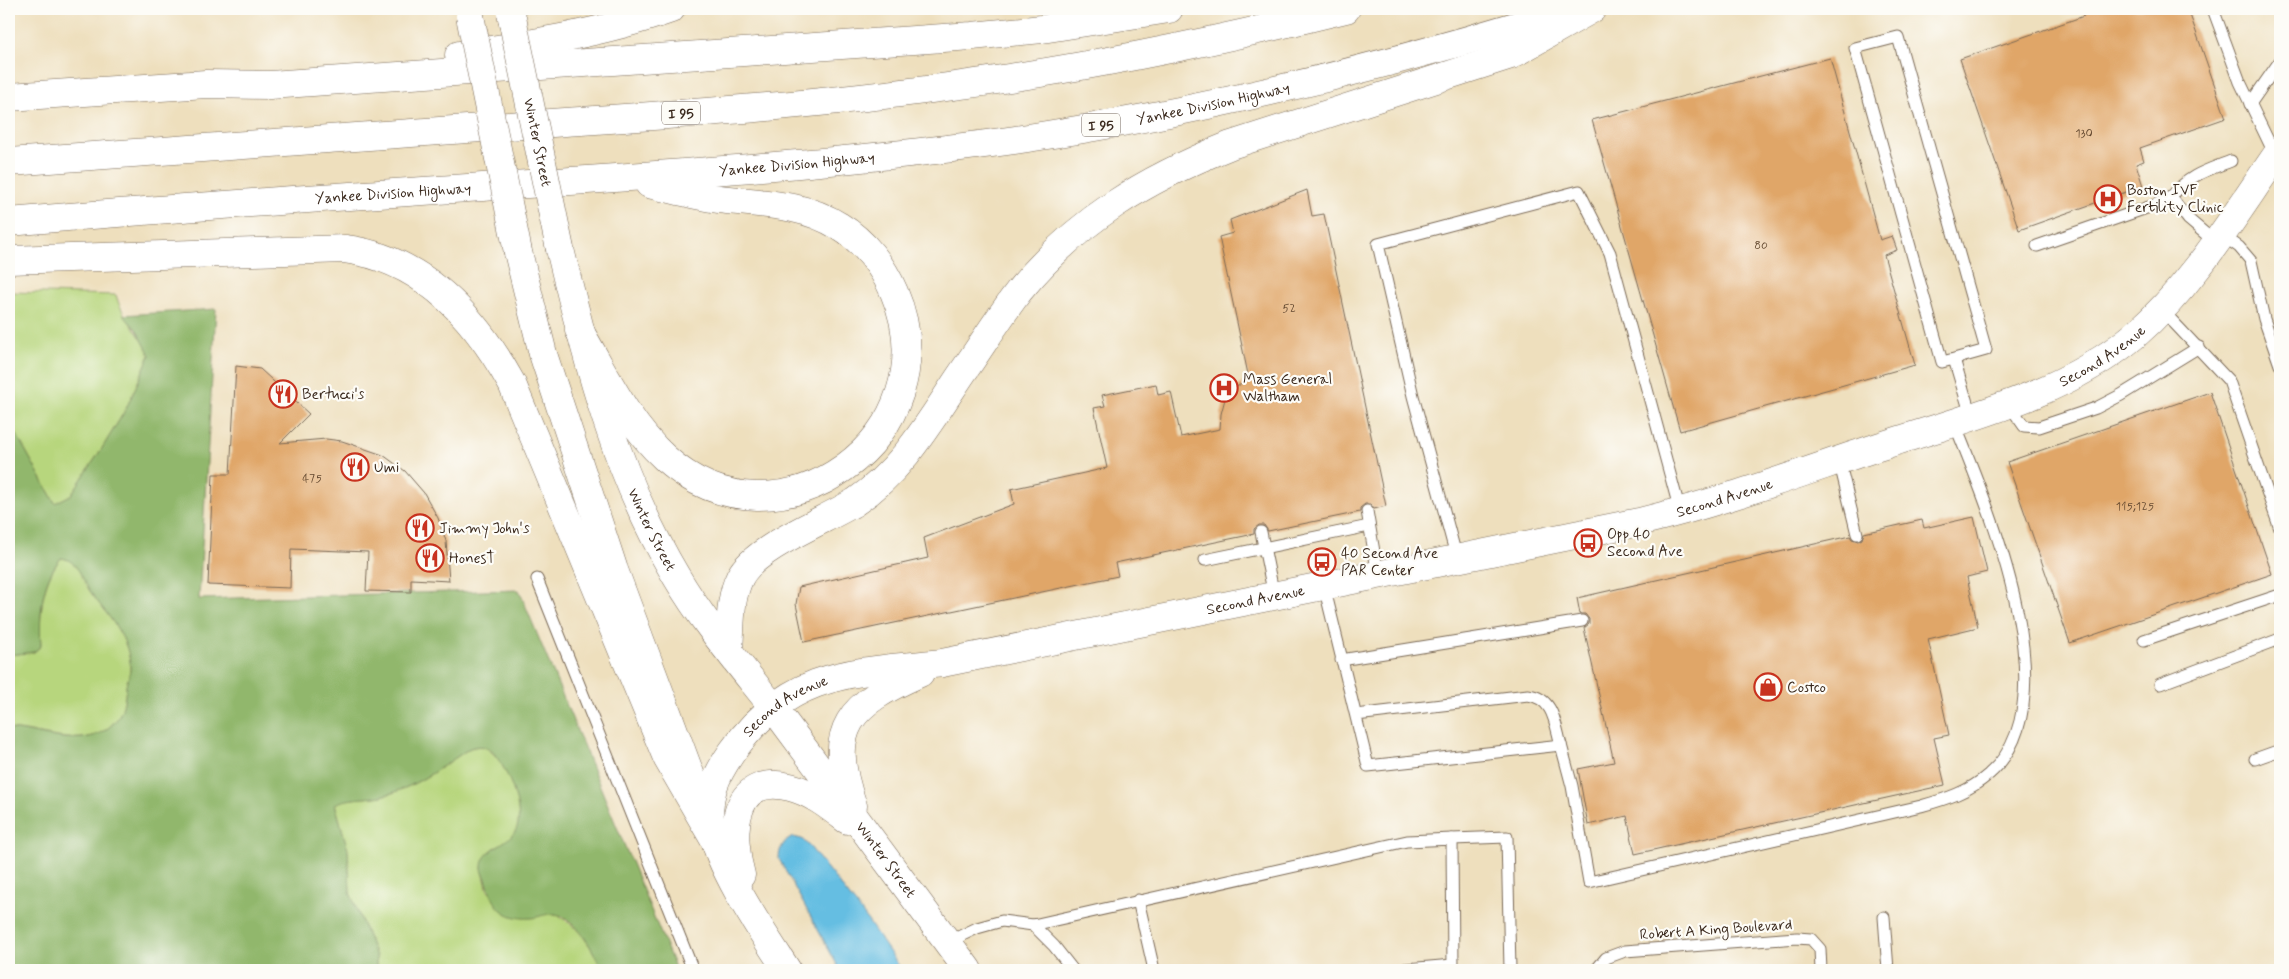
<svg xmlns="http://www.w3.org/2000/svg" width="2289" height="979" font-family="Mynerve,sans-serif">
  <rect width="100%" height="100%" fill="#fdfcf7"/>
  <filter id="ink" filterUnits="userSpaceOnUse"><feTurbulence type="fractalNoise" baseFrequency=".02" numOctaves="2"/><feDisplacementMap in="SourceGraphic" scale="10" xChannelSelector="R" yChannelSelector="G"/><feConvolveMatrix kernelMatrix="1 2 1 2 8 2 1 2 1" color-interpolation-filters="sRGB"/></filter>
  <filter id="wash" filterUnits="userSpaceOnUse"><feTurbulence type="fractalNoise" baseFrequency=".0096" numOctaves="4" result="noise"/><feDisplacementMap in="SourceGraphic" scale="20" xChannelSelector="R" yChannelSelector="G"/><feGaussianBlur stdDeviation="1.12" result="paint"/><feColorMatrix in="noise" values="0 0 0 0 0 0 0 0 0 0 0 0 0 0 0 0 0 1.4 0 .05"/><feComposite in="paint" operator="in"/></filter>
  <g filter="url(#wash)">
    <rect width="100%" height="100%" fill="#eedfbd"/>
    <g fill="#b7d67d" stroke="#79804e">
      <path d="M9,292l107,3c6,23 25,38 34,60l-24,54 -25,41 -30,45 -16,8 -46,-82z"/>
      <path d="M61,558c17,1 21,21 29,33 16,24 42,47 40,80 -1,5 -3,10 -4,15 -1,12 -2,23 -9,33 -27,35 -73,12 -108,10v-74l25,-3 7,-6c-2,-30 0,-64 20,-88z"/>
      <path d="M479,746c24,1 48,66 37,86 -5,8 -15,11 -22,16 -5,4 -9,14 -12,20l6,23c57,19 89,19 114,79h-226v-14l-26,-63 -2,-42 -13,-48c15,-6 30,-4 46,-7 32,-7 62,-30 89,-48z"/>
    </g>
    <path fill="#91b76c" stroke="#667045" d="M216,309l-17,290 320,-9 157,380h-74c-7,-17 -26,-53 -47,-56 -7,-1 -16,3 -23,4 -30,2 -39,-13 -46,-39 -1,-3 -4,-7 -4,-11 -1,-18 23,-23 32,-35 13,-16 -5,-59 -16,-74 -8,-12 -14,-15 -28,-11 -27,18 -57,41 -89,48 -16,3 -31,1 -46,8l13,46 2,43 26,63v14h-367v-241c35,3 81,25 108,-10 7,-10 8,-21 9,-33 1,-5 3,-10 4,-15 2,-33 -24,-56 -40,-80 -8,-12 -13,-32 -29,-33 -20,23 -22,58 -20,88l-7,6 -25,3v-234l46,82 16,-8 30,-45 25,-41 24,-54 -13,-25 -14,-15z"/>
    <path fill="#65bee2" stroke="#507480" d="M793,837l9,2 8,8 51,64 41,59h-62l-61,-111c0,-11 4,-17 14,-22z"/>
    <g id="blocks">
      <g fill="#e0a668">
        <polygon points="2081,9 2188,9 2226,118 2140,148 2144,161 2136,164 2143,186 2019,230 1960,59 2084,16"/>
        <polygon points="1830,58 1880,240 1892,236 1897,250 1884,255 1915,365 1680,431 1592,120"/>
        <polygon points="1307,190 1312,216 1324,214 1386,506 1374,509 1370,504 1365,504 1360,508 1360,512 1268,531 1264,525 1259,525 1254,529 1254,534 1115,563 1118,576 804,642 796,604 799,587 928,558 924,538 1014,504 1011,489 1107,468 1094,408 1105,406 1102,395 1156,384 1158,395 1171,392 1181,437 1220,429 1221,414 1225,399 1235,388 1249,379 1219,237 1233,233 1230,220"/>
        <polygon points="236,366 260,369 309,414 280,443 326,439 342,441 383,455 405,471 424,493 438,518 446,541 449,581 411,579 411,592 366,591 368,552 291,549 290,588 208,585 213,474 230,474"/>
        <polygon points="2210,392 2272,574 2070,643 2007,462"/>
        <polygon points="1974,517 1987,572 1967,577 1978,627 1928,639 1949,735 1934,738 1945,785 1635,854 1627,816 1588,825 1578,769 1614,762 1584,628 1589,624 1589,619 1585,614 1580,614 1577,598 1850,536 1852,539 1858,541 1862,539 1864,533 1922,520 1924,528"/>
      </g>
    </g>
  </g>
  <g filter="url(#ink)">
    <use href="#blocks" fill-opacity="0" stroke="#7a6956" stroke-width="1"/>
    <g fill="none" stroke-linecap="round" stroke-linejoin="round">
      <g stroke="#7a6956" stroke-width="13">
        <g id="service">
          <polyline points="2213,9 2240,82 2275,155"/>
          <polyline points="2250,104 2280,61"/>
          <path d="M2171,197c18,-22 34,-26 60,-36"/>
          <polyline points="2222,235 2239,247 2251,261 2264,319 2280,365"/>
          <polyline points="2037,246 2155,205 2171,197 2188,219 2215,242"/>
          <polyline points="2162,310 2229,381 2280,529"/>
          <polyline points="1954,359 1986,350 1898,37 1855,48 1942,362 1954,359 1971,416"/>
          <polyline points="2008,403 2024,426 2039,427 2096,408 2121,395 2199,347"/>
          <polyline points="1839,460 1857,534"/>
          <polyline points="1367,511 1378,575"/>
          <polyline points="1261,532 1274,596"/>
          <polyline points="1457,559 1413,396 1378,244 1579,191 1610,253 1680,511"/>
          <polyline points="1205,560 1369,526"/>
          <polyline points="537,579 693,970"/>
          <path d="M1324,586l44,180 193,-21c-6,-21 -7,-47 -33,-50l-172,20"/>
          <polyline points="2144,640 2280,595"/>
          <polyline points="1341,660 1582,621"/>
          <polyline points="2160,684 2280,639"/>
          <path d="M1561,745l11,41 17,96 332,-76c25,-7 48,-14 68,-32 84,-72 -2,-269 -35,-352"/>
          <polyline points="2255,759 2280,750"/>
          <polyline points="1452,839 1507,837 1510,970"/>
          <polyline points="1138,900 1154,970"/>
          <polyline points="1884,917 1888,970"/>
          <polyline points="1033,925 1407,841 1452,839 1453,970"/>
          <polyline points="948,942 977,928 1002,921 1033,925 1054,946 1073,970"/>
          <polyline points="1395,970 1453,965"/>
          <polyline points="1596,970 1606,958 1625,951 1797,938 1811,939 1820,949 1821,970"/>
        </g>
      </g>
      <g stroke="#7a6956" stroke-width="29">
        <g id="tertiary">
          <path id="s1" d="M773,707l195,263"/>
          <path d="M853,806c-28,-79 -3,-102 67,-133"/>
          <path d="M741,875c-11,-38 -11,-103 49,-88 21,5 40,20 57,33"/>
          <path id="s2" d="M787,970c-24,-37 -68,-101 -76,-144 -6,-28 5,-51 21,-74 57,-81 120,-80 210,-89l697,-141c80,-19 158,-48 236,-74 87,-29 188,-52 260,-113 59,-51 100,-121 145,-185"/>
        </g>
      </g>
      <g stroke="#7a6956" stroke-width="29">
        <g id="primary">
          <path id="s3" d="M560,249c27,113 56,226 116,327 27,46 63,88 97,131"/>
          <polyline points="518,252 543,354 614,570 701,803"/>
        </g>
      </g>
      <g stroke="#7a6956" stroke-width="29">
        <g id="motorway">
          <path d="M459,55c71,-11 144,-22 212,-46"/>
          <polyline points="9,97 206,84 270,85 972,36 1042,29 1169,9"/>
          <path d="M9,162c162,-12 324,-24 486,-35 151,-11 303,-19 452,-40 135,-18 267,-45 399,-78"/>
          <path id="s4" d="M9,222c192,-17 386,-29 578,-42 143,-10 286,-20 428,-40 189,-28 374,-74 556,-131"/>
          <path d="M9,260l336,-11c79,10 131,69 167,135l155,374 48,83"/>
          <path d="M579,330c26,44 48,93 86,128 113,104 290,-24 229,-166 -11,-26 -30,-51 -55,-66 -36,-23 -79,-22 -120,-27 -24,-3 -47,-10 -70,-15"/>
          <path d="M729,650c2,-24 0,-51 11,-73 14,-29 86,-57 115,-75 49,-33 76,-83 108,-130 19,-27 36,-55 56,-81 59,-72 127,-112 212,-146l280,-90 81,-46"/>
        </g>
      </g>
      <use href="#service" stroke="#fff" stroke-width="11"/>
      <use href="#tertiary" stroke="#fff" stroke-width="28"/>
      <use href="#primary" stroke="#fff" stroke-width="28"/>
      <use href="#motorway" stroke="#fff" stroke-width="28"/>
      <g stroke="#7a6956" stroke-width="29" stroke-linecap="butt">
        <g id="primary-bridge">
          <path id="s5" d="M511,13l49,236"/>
          <polyline points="470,16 518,252"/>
        </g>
      </g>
      <use href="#primary-bridge" stroke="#fff" stroke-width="28"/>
    </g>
  </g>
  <defs>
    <g id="hospital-ring" transform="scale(1.4375)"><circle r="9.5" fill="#fdfcf7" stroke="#c8321e" stroke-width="1.5"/><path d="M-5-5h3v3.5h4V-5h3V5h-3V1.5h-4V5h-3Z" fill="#c8321e"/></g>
    <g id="restaurant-ring" transform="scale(1.4375)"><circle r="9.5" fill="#fdfcf7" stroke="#c8321e" stroke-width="1.5"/><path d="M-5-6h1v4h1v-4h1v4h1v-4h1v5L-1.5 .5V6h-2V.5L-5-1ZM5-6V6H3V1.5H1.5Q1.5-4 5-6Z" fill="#c8321e"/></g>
    <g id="bus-ring" transform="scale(1.4375)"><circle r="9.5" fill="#fdfcf7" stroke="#c8321e" stroke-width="1.5"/><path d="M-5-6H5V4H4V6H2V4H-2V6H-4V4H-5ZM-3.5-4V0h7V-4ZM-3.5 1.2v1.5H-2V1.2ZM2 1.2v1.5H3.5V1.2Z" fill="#c8321e"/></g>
    <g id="shop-ring" transform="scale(1.4375)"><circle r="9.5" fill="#fdfcf7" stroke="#c8321e" stroke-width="1.5"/><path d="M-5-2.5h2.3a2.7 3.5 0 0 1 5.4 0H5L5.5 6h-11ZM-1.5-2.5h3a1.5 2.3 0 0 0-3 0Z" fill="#c8321e"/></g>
  </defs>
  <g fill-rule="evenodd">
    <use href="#hospital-ring" x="2108" y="199"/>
    <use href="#hospital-ring" x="1224" y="388"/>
    <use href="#restaurant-ring" x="283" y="394"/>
    <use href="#restaurant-ring" x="355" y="467"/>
    <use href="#restaurant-ring" x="420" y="528"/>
    <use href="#bus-ring" x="1588" y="543"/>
    <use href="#restaurant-ring" x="430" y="558"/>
    <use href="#bus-ring" x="1322" y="562"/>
    <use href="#shop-ring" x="1768" y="687"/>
  </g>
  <g text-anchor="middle" stroke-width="4.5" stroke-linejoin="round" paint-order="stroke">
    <g font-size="12" fill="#644930">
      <text x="2084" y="137">130</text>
      <text x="1761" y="249">80</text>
      <text x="1289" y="312">52</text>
      <text x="312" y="482">475</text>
      <text x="2135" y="510">115;125</text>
    </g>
    <g fill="#fdfcf7" stroke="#75695f" stroke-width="1">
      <rect x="662" y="101.5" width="38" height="23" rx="4"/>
      <rect x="1082" y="113.5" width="38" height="23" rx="4"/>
    </g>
    <g font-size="14" font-weight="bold" fill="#3b2a1e">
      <text x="681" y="118">I 95</text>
      <text x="1101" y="130">I 95</text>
    </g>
    <g font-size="15" fill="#3b2a1e" stroke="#fdfcf7">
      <text dy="5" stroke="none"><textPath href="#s4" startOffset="1211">Yankee Division Highway</textPath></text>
      <text dy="5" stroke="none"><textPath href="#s5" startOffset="132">Winter Street</textPath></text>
      <text dy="5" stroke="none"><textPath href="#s4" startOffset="790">Yankee Division Highway</textPath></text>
      <text dy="5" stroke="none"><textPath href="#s4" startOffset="385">Yankee Division Highway</textPath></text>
      <text dy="5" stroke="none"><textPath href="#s2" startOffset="1686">Second Avenue</textPath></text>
      <text dy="5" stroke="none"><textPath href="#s2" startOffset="1281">Second Avenue</textPath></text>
      <text dy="5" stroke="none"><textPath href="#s3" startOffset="296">Winter Street</textPath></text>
      <text dy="5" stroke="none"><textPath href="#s2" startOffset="801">Second Avenue</textPath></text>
      <text dy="5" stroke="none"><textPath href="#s2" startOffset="315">Second Avenue</textPath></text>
      <text dy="5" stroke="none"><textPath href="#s1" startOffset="190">Winter Street</textPath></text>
      <text transform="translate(1716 929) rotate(-4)" y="5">Robert A King Boulevard</text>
    </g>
    <g font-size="15" fill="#3b2a1e" stroke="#fdfcf7" text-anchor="start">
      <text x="2127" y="195">Boston IVF<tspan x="2127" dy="17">Fertility Clinic</tspan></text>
      <text x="1243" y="384">Mass General<tspan x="1243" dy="17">Waltham</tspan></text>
      <text x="302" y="399">Bertucci's</text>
      <text x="374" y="472">Umi</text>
      <text x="439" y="533">Jimmy John's</text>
      <text x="1607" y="539">Opp 40<tspan x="1607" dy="17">Second Ave</tspan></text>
      <text x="1341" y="558">40 Second Ave<tspan x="1341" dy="17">PAR Center</tspan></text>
      <text x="449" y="563">HonesT</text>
      <text x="1787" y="692">Costco</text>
    </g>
  </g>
  <rect width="2289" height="979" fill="none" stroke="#fdfcf7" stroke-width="30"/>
</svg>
